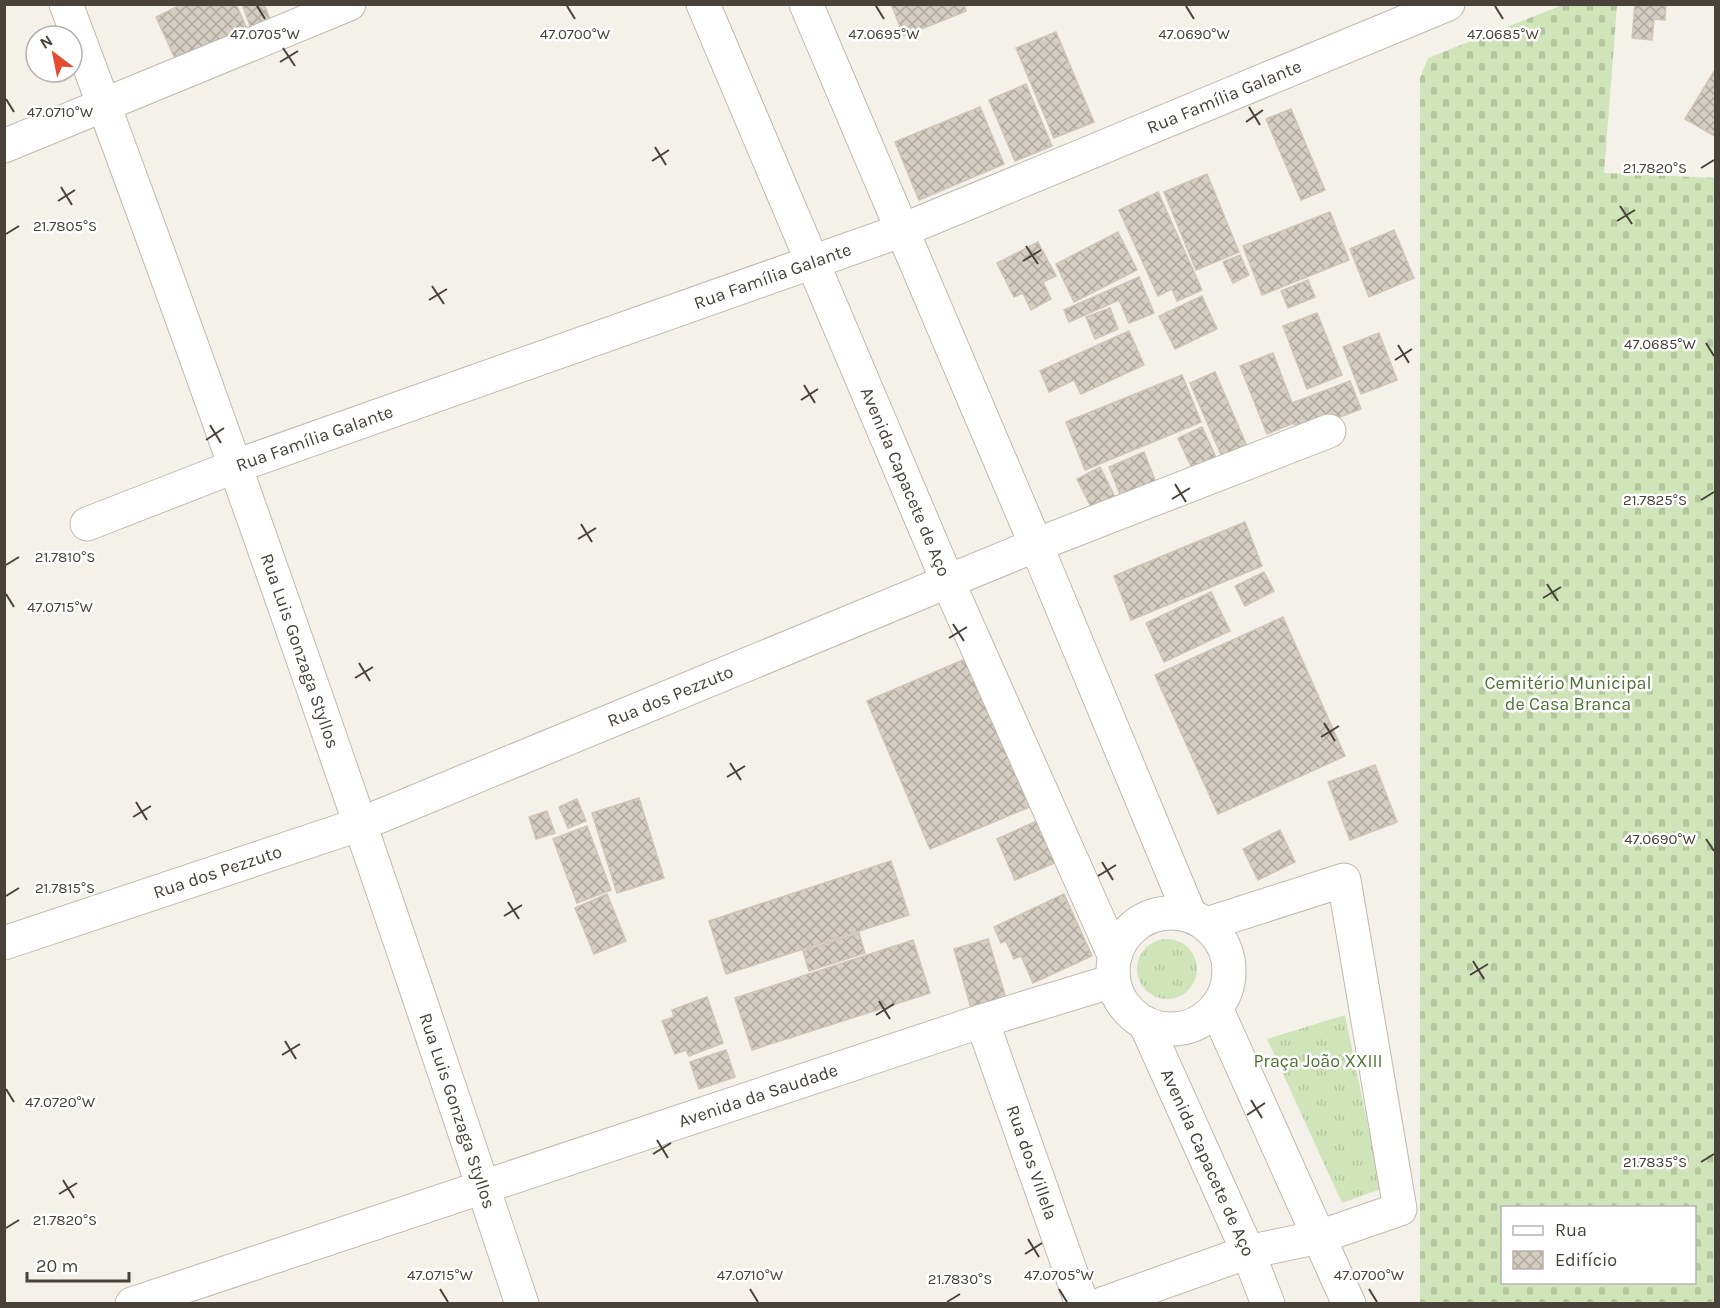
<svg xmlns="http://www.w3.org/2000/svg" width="1720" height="1308" font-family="Karla,sans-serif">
  <defs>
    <pattern id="grass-tufts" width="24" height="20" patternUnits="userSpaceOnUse" patternTransform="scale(1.5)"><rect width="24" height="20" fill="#d0e4b9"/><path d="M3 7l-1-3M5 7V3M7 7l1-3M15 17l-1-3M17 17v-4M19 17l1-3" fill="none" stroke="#b4c5a0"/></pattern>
    <pattern id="cemetery-stones" width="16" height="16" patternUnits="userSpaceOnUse" patternTransform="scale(1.5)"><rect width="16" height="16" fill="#d0e4b9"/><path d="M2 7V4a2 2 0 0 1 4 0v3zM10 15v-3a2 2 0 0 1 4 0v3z" fill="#b4c5a0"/></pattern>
    <pattern id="building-cross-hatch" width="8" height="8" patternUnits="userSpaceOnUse" patternTransform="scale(1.5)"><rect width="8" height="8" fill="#d4cdc2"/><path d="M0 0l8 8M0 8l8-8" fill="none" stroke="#aea89f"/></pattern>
  </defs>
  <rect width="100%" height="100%" fill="#f4f1eb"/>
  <g fill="url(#grass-tufts)">
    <circle cx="1167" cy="969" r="30"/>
    <polygon points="1345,1015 1381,1189 1342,1203 1267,1039"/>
  </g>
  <path fill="url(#cemetery-stones)" fill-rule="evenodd" d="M1565,4l52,1 -13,168 111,5v1125h-295v-1225l8,-20zM1502,1208h192v74h-192z"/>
  <g fill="url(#building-cross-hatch)" stroke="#cfc5b6" stroke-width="1.5">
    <polygon points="182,4 236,4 248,31 178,65 156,17"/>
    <polygon points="242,4 264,4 272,24 252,31"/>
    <polygon points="891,4 964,4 966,11 904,36"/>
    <polygon points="1635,4 1666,4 1665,20 1654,19 1652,40 1632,38"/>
    <polygon points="1056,32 1094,122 1054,138 1016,48"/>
    <polygon points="1716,68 1716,137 1685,119"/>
    <polygon points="1026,84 1052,146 1015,161 989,100"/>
    <polygon points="980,107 1004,164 919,200 895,142"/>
    <polygon points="1291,109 1325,190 1301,200 1266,119"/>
    <polygon points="1207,174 1239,252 1196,270 1164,192"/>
    <polygon points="1158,192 1202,290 1177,301 1172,289 1158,296 1119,210"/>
    <polygon points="1330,212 1349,260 1262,295 1243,246"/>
    <polygon points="1394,230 1414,278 1369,297 1350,249"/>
    <polygon points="1118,232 1137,270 1074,302 1056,264"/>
    <polygon points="1038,242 1056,276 1043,282 1051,299 1031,310 1023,293 1014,297 997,263"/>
    <polygon points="1240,255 1249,275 1233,283 1223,262"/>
    <polygon points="1139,277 1154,313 1129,323 1119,300 1069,322 1064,310"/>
    <polygon points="1308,280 1315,297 1288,308 1281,291"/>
    <polygon points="1202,296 1217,329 1175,349 1159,316"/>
    <polygon points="1110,308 1118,329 1095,339 1086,317"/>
    <polygon points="1317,313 1342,375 1307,389 1283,326"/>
    <polygon points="1129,331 1144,365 1081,394 1074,380 1049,392 1040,371"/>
    <polygon points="1379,333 1397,380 1361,394 1343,347"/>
    <polygon points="1273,353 1292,403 1350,381 1361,409 1298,433 1294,423 1267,434 1240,366"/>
    <polygon points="1215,372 1247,446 1222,457 1190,383"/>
    <polygon points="1182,375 1201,422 1085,470 1066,422"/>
    <polygon points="1202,427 1220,466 1196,477 1178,438"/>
    <polygon points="1144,452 1159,490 1124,504 1109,467"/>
    <polygon points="1100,467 1120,507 1097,519 1077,479"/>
    <polygon points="1245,522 1262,566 1131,620 1114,576"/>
    <polygon points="1264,572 1274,591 1245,606 1235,586"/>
    <polygon points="1211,592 1230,631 1164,662 1146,623"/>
    <polygon points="1283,617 1345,756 1218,814 1155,675"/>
    <polygon points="970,657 1034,805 930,849 867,701"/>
    <polygon points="1375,765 1397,822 1350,840 1328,782"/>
    <polygon points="639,798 664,878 617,893 592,813"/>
    <polygon points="577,799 586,821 568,828 559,807"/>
    <polygon points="547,811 555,833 536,839 529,817"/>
    <polygon points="1050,815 1068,857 1015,880 997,839"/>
    <polygon points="587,826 611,890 577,903 553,839"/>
    <polygon points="1280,830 1295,862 1258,880 1243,849"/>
    <polygon points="891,861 909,915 726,974 709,921"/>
    <polygon points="607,894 626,941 594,954 575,908"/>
    <polygon points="1064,894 1092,956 1033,983 1021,956 1014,959 1006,941 1001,943 994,927"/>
    <polygon points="859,933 865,953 809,971 803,951"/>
    <polygon points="988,939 1006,998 971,1008 954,949"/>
    <polygon points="913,940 930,993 752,1050 735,998"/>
    <polygon points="707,997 723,1043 689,1056 686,1050 675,1054 662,1021 674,1017 672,1010"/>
    <polygon points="726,1050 735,1077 699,1089 690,1062"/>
  </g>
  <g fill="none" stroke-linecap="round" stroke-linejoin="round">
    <g stroke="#bfb9af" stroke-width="35">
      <g id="minor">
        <path id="s1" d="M66,4c162,430 311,864 456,1300"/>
        <path id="s2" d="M703,4l245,578 167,375"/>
        <polyline points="806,4 1036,545 1190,915"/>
        <polyline points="4,146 349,4"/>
        <path id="s3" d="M87,524l149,-58 667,-236 545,-226"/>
        <circle cx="1171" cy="971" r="58"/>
        <path id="s4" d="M4,943l357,-119 675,-279 293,-114"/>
        <polyline points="1216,1008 1349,1304"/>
        <path id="s5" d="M982,1021l100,283"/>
        <path id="s6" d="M1145,1023l103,229 20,52"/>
        <path id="s7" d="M132,1304l850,-283 131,-40"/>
        <polyline points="1102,1304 1248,1252 1319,1237 1400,1209 1344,880 1207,924"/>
      </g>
    </g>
    <use href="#minor" stroke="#fff" stroke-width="33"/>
  </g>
  <path fill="none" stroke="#48423a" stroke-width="2" d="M257,6l8,13M567,6l8,13M876,6l8,13M1186,6l8,13M1495,6l8,13M283,48l12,18M280,62l18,-11M6,99l8,13M1249,107l11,18M1246,122l17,-12M655,147l11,18M652,161l17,-11M1701,168l13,-8M61,187l11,18M58,201l17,-11M1620,206l12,18M1617,221l18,-11M6,234l13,-8M1026,246l12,18M1023,261l18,-11M432,286l12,18M429,300l18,-11M1706,343l8,13M1398,345l11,18M1395,360l17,-11M804,385l11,18M801,400l17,-11M210,425l11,18M206,440l18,-12M1175,484l11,18M1172,499l18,-11M1701,500l13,-8M581,524l11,18M578,539l18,-11M6,565l13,-8M1547,584l11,17M6,594l8,13M1543,598l18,-11M953,624l11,17M949,638l18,-11M359,663l11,18M355,678l18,-11M1324,723l11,18M1321,737l18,-11M730,763l11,17M727,777l18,-11M136,802l11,18M133,817l18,-11M1706,839l8,12M1102,862l11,18M1098,876l18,-11M6,896l13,-8M508,902l11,17M504,916l18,-11M1473,961l11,18M1470,975l18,-11M879,1001l11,18M876,1015l18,-11M285,1041l11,18M282,1055l18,-11M6,1089l8,13M1251,1100l11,18M1247,1115l18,-12M657,1140l11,18M653,1154l18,-11M1701,1162l13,-8M63,1180l11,18M59,1194l18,-11M6,1228l13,-8M1028,1239l11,18M1025,1254l17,-11M440,1289l8,13M750,1289l8,13M1059,1289l8,13M1369,1289l8,13M947,1302l13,-8"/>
  <g text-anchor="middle" stroke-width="5" stroke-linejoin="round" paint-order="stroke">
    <g font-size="18" fill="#48423a" stroke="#fff">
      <text dy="6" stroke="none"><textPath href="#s3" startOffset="1215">Rua Família Galante</textPath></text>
      <text dy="6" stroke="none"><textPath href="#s3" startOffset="729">Rua Família Galante</textPath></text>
      <text dy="6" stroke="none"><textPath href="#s3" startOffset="243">Rua Família Galante</textPath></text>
      <text dy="6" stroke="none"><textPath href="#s2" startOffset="519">Avenida Capacete de Aço</textPath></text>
      <text dy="6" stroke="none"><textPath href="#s1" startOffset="688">Rua Luis Gonzaga Styllos</textPath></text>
      <text dy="6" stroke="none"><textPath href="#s4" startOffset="711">Rua dos Pezzuto</textPath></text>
      <text dy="6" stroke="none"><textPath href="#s4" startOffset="225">Rua dos Pezzuto</textPath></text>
      <text dy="6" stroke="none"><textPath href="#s7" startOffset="660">Avenida da Saudade</textPath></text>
      <text dy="6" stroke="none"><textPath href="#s1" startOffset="1174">Rua Luis Gonzaga Styllos</textPath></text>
      <text dy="6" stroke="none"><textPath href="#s5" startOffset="150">Rua dos Villela</textPath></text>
      <text dy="6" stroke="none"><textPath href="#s6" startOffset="153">Avenida Capacete de Aço</textPath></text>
    </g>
    <g font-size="18" fill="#4b7432" stroke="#fff">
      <text x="1568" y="689">Cemitério Municipal<tspan x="1568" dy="21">de Casa Branca</tspan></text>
      <text x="1318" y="1067">Praça João XXIII</text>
    </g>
  </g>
  <g font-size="15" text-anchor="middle" fill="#48423a" stroke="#fff" stroke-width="5" stroke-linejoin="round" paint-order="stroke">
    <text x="1194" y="39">47.0690°W</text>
    <text x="265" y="39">47.0705°W</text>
    <text x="575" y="39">47.0700°W</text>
    <text x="884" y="39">47.0695°W</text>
    <text x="1503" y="39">47.0685°W</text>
    <text x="60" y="117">47.0710°W</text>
    <text x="1655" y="173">21.7820°S</text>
    <text x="65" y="231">21.7805°S</text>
    <text x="1660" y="349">47.0685°W</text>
    <text x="1655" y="505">21.7825°S</text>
    <text x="65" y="562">21.7810°S</text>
    <text x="60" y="612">47.0715°W</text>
    <text x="1660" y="844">47.0690°W</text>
    <text x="65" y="893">21.7815°S</text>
    <text x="60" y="1107">47.0720°W</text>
    <text x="1655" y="1167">21.7835°S</text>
    <text x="65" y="1225">21.7820°S</text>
    <text x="440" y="1280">47.0715°W</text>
    <text x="750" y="1280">47.0710°W</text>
    <text x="1059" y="1280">47.0705°W</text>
    <text x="1369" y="1280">47.0700°W</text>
    <text x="960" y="1284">21.7830°S</text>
  </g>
  <rect width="1720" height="1308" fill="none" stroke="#48423a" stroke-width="12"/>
  <rect x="1501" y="1206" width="195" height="78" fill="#ffffff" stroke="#b6b3b0" stroke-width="1.5"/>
  <rect x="1513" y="1226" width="30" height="9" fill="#ffffff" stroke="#b6b3b0" stroke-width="1.5"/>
  <text x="1555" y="1236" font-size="18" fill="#48423a">Rua</text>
  <rect x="1513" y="1251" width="30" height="18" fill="url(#building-cross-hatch)" stroke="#b6b3b0" stroke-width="1.5"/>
  <text x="1555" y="1266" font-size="18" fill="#48423a">Edifício</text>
  <g transform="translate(54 54) rotate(328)"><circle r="28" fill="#ffffff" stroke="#b6b3b0" stroke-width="1.5"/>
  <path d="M0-4.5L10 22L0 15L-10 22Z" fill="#e44d32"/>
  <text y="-9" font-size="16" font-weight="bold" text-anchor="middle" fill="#48423a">N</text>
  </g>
  <path d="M27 1272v9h102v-9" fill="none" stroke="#48423a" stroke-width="3"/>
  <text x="36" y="1272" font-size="18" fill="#48423a" stroke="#ffffff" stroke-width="4.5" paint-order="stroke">20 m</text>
</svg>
